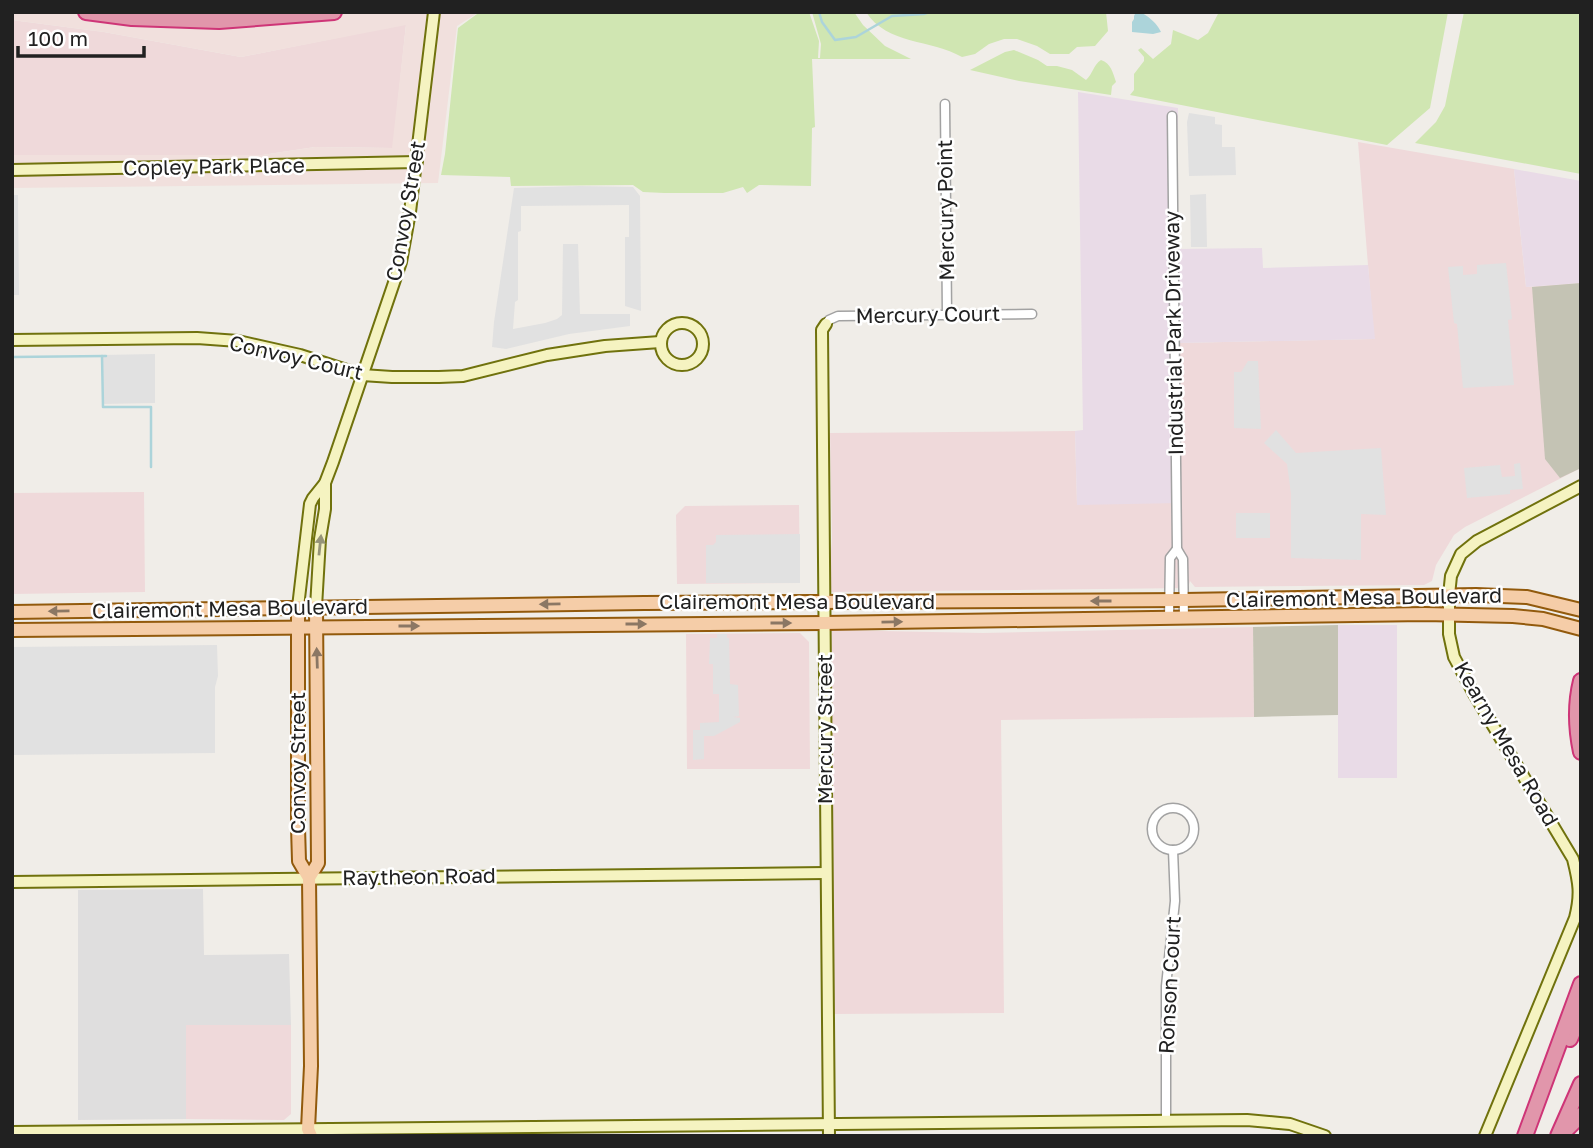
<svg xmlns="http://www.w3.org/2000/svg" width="1593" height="1148" font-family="'Golos Text',sans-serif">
  <rect width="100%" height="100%" fill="#f0ede8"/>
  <polygon fill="#dfdede" points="203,889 204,955 289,954 291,1025 186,1025 186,1119 78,1120 78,890"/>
  <g fill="#efd9da">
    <polygon points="12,20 104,32 241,57 406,24 393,148 315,147 262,155 12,155"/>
    <polygon points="1358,142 1514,169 1526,287 1581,283 1581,468 1465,527 1454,535 1436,565 1432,581 1424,585 1195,587 1190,581 1188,588 828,592 832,538 830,433 1075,431 1077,504 1178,343 1374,339"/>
    <polygon points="144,492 145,592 12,594 12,493"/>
    <polygon points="799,505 800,583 677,584 676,515 685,506"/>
    <polygon points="1253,627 1254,717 1001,720 1004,1013 833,1014 831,630 983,633"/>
    <polygon points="800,633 809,642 810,769 687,769 686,634"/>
    <polygon points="186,1025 291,1025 291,1114 284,1120 186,1119"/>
  </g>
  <g fill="#e9dbe7">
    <polygon points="1078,92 1178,108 1176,249 1262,248 1263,268 1368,265 1375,339 1178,343 1180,503 1077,505 1075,431 1083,430"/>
    <polygon points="1514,169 1581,181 1581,283 1526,287"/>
    <rect x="1338" y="625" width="59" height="153"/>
  </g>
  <polygon fill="#f1e0dd" points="12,12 479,12 457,26 438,183 12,188 12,155 262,155 315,147 392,148 406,25 241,57 104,32 12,20"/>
  <g fill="#c4c3b4">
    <polygon points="1581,283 1581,468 1560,478 1545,459 1532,287"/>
    <polygon points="1338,625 1338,715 1254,717 1253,627"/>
  </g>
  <g fill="#d0e6b2">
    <polygon points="483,12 809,12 819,41 818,58 820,58 821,44 812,12 854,12 863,25 885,46 911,59 812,59 815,127 812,128 811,186 759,185 747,193 743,187 723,193 664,193 643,192 633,185 511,186 510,177 441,175 445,154 458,28 477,14"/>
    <path d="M866,12h240l2,19 -13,15 -18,1 -8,7h-19l-13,-8 -20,-7h-13l-15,5 -14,10 -13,3c-31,-18 -75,-12 -96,-45z"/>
    <polygon points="1219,12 1448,12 1430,108 1387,145 1130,95 1134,90 1134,74 1144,61 1144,57 1138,50 1141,48 1153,59 1171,44 1173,30 1198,40 1208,33"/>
    <polygon points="1464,12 1581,12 1581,174 1415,143 1436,122 1445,106"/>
    <path d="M1014,50l24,10 9,6h10l15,4 14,10c7,-6 7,-15 15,-20 10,3 12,13 15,22l-4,4 -1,9 -92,-14 -49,-11 35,-18z"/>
  </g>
  <g fill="#e1e1e1">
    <polygon points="1189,113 1215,117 1215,124 1222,125 1222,147 1235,147 1236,175 1189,176 1187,122"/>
    <polygon points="579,186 633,187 640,196 641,311 625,306 625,237 629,237 629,205 521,206 521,231 518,232 518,300 515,302 513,329 545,323 557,319 562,315 563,244 578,244 580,314 630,314 630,326 569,334 506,349 492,347 494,322 514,188"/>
    <polygon points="1206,194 1207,247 1191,247 1190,195"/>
    <polygon points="12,195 18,195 19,295 12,295"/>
    <polygon points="1506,263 1512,319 1508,320 1514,385 1463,388 1457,324 1454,323 1448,267 1463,266 1463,275 1477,274 1477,265"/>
    <polygon points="155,354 155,403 102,404 102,355"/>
    <polygon points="1248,361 1258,361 1261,429 1234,428 1234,372 1241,372"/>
    <polygon points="1276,430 1296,453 1381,448 1386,515 1361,514 1361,560 1291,558 1291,494 1287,464 1264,443"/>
    <polygon points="1520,463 1523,489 1510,490 1510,494 1467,498 1464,468 1500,465 1502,477 1515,476 1514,464"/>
    <rect x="1236" y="513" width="34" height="25"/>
    <polygon points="800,534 800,583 706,583 706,545 713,545 716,542 716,535"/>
    <polygon points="717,634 727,634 727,638 729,638 730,684 738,685 739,716 733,717 740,718 740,722 714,736 704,736 704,759 693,760 693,730 700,730 700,723 719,722 719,694 713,694 713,664 709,664 710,638 717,638"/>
    <polygon points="217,645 218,676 215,687 215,753 12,755 12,647"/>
  </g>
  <path fill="#acd4da" d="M1136,12c9,0 21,11 25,20l-8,2 -21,-2v-10l2,-3v-3z"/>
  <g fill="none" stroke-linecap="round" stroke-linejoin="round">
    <g stroke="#acd4da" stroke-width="2.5">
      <polyline points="819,12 822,22 835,40 856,37 892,16 924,14 929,12"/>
      <polyline points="102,356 103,407 151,407 151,467"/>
      <polyline points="12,357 106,356"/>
    </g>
    <g stroke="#a2a2a2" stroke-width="11">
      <g id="street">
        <polyline points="945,104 947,315"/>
        <polyline points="1172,116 1177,549 1183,559 1184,618"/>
        <polyline points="826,324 829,320 838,316 1032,314"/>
        <polyline points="1169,618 1170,558 1177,549"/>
        <circle cx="1173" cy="829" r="21"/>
        <polyline points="1166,1120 1166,986 1175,901 1173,850"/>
      </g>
    </g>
    <g stroke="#70720d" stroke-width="14">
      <g id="secondary">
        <polyline points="12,170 417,162"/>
        <circle cx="682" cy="344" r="21"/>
        <polyline points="826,324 822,330 829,1136"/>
        <polyline points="12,340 197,338 238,341 300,355 362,375 392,377 439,377 463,376 547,355 605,346 660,342"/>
        <polyline points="298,607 310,504 313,498 325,483 333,462 401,262 410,212 434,12"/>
        <polyline points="316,607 320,539 325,509 325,483"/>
        <polyline points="12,882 826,873"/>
        <polyline points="12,1132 1247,1120 1290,1124 1325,1136"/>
        <path d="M1485,1136l90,-218c6,-24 4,-35 -2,-59l-99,-165 -20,-37 -5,-23v-39l2,-19 10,-22 16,-13 104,-55"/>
      </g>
    </g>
    <g stroke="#925a0c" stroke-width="16">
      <g id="primary">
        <polyline points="298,607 298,827 299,861 309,878 311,1066 308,1129 311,1136"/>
        <polyline points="12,612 644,603 1184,600 1476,595 1527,597 1581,610"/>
        <polyline points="12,630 824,623 1425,614 1513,616 1543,619 1581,629"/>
        <polyline points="309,878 318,863 316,607"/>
      </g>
    </g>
    <g stroke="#ce3577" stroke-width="18">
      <g id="highway">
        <polyline points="86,12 132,18 219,21 334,12"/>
        <path d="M1581,681c-6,24 -5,47 0,71"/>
        <polyline points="1570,1039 1581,1014"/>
        <polyline points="1564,1132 1581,1115"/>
        <polyline points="1525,1136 1581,984"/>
        <polyline points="1558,1136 1581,1084"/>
      </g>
    </g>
    <use href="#street" stroke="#fff" stroke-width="8"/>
    <use href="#secondary" stroke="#f5f3c1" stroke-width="10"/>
    <use href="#primary" stroke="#f5cda8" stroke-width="12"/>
    <use href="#highway" stroke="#e196ab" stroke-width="14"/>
  </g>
  <defs><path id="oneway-solid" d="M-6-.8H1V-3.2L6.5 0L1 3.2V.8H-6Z" transform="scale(1.75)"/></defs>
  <use fill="#969479" href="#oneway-solid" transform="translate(320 545) rotate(-84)"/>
  <g fill="#8b7764">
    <use href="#oneway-solid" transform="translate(1101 601) rotate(180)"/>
    <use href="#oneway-solid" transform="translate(550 604) rotate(179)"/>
    <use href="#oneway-solid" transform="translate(59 611) rotate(179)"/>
    <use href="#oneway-solid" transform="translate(892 622) rotate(-1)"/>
    <use href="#oneway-solid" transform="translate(781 623)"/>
    <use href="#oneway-solid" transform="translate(636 624)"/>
    <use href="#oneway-solid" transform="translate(409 626)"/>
    <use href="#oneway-solid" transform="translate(317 658) rotate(-92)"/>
  </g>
  <g text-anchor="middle" stroke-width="5" stroke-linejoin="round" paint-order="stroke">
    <g font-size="21" fill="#212121" stroke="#fff">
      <text transform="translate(214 167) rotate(-1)" y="7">Copley Park Place</text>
      <text transform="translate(946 210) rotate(-91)" y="7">Mercury Point</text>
      <text transform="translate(406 211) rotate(-80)" y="7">Convoy Street</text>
      <text transform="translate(928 315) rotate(-1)" y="7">Mercury Court</text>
      <text transform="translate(1174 333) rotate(-91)" y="7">Industrial Park Driveway</text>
      <text transform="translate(296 358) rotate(13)" y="7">Convoy Court</text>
      <text transform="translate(1364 598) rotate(-1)" y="7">Clairemont Mesa Boulevard</text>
      <text x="797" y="609">Clairemont Mesa Boulevard</text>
      <text transform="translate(230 609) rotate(-1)" y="7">Clairemont Mesa Boulevard</text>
      <text transform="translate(825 729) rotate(-90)" y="7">Mercury Street</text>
      <text transform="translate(1506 744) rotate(60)" y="7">Kearny Mesa Road</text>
      <text transform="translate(298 763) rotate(-90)" y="7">Convoy Street</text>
      <text transform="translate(419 877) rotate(-1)" y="7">Raytheon Road</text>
      <text transform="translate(1170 985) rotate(-87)" y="7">Ronson Court</text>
    </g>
  </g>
  <rect width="1593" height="1148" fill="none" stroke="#212121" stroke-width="28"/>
  <path d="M18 46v10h126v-10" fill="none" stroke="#212121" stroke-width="3.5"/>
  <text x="28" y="46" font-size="21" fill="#212121" stroke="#ffffff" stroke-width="5" paint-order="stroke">100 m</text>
</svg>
